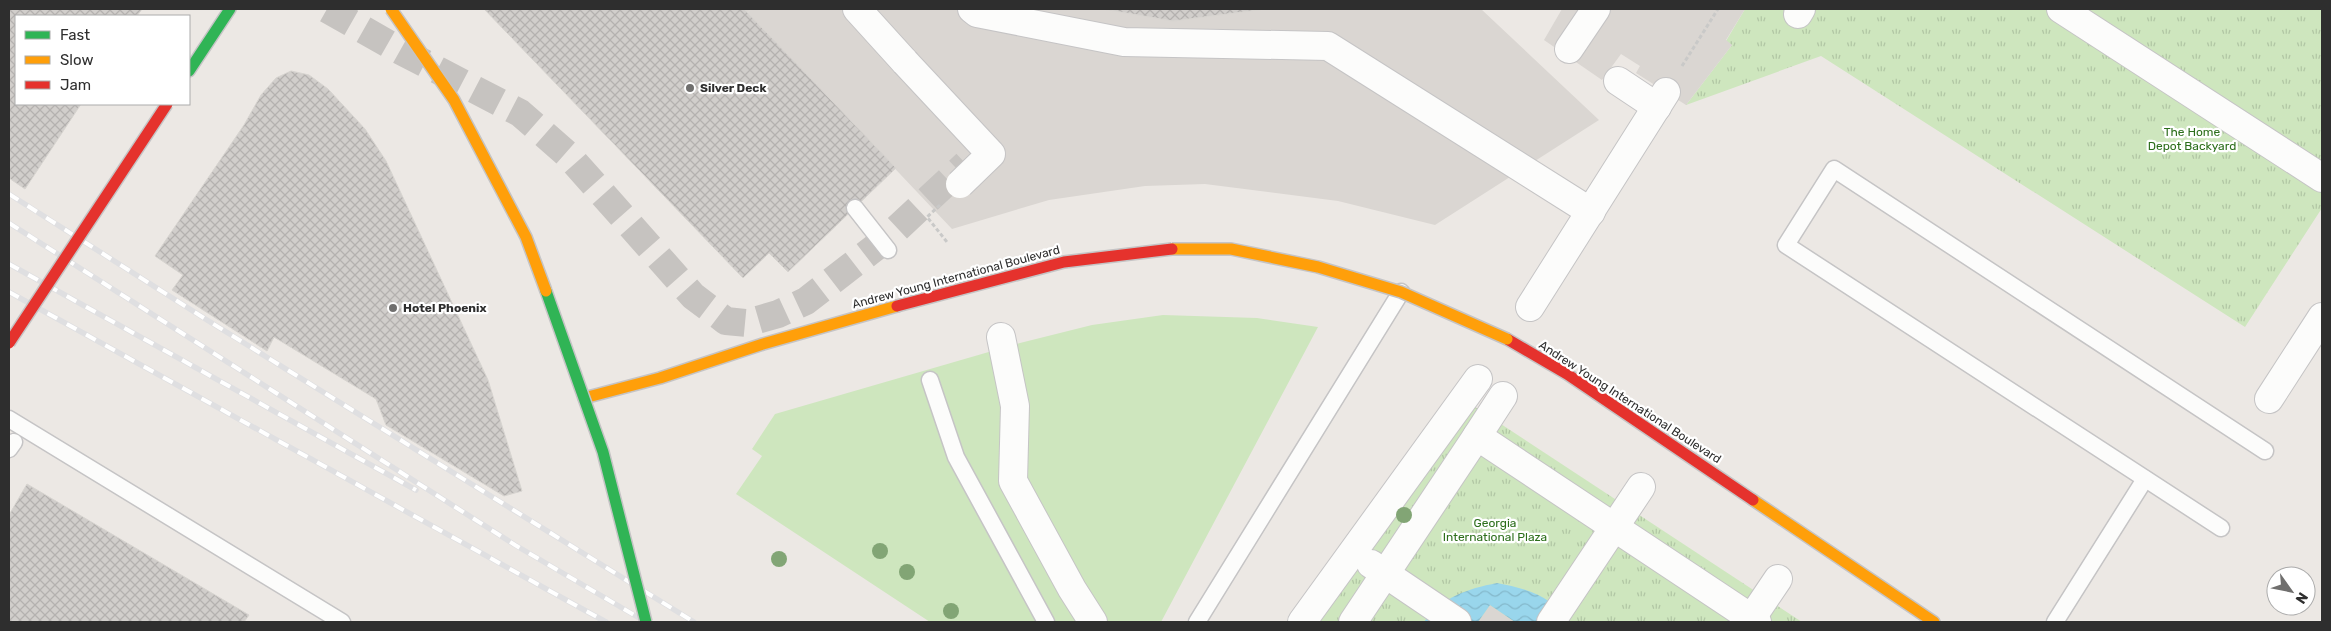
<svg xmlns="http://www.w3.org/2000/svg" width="2331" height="631" font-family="Rubik,sans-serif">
  <defs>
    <pattern id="park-tufts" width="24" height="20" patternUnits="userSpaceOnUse" patternTransform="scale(1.25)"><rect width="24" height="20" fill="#cee6be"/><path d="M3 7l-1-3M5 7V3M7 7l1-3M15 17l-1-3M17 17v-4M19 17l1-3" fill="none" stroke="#b1c6a4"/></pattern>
    <pattern id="water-waves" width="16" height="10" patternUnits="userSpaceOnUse" patternTransform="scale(1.25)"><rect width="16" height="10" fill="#99d6ec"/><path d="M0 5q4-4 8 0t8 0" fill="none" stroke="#84b8cb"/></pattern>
    <pattern id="building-cross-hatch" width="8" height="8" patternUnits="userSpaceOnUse" patternTransform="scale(1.25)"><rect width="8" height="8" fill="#d1cecb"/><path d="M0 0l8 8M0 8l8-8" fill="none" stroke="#b4b1af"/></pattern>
  </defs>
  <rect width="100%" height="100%" fill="#ece8e4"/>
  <polygon fill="#cee6be" points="1163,315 1257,318 1318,327 1161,622 930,622 736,494 762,456 752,449 775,414 1020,343 1092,325"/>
  <g fill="url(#park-tufts)">
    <polygon points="1745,9 2322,9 2322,208 2245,327 1821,56 1686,105 1732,45 1726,41"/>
    <polygon points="1472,405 1802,622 1316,622"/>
  </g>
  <g fill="#dad6d2">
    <polygon points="744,9 1103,9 1173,21 1265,9 1481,9 1599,120 1435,225 1338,201 1205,184 1145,186 1049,200 952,229"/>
    <polygon points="1562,9 1745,9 1726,40 1732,45 1686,105 1636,73 1640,66 1621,54 1602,80 1544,40"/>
    <polygon points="1490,605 1515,622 1478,622"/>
  </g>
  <path fill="url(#water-waves)" d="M1497,583c27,5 57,13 71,39h-53l-25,-17 -12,17h-54c18,-25 43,-33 73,-39z"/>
  <g fill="url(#building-cross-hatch)" stroke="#d7d4d0">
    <polygon points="9,9 142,9 137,16 16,16 16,104 81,104 25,189 9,178"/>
    <polygon points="484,9 744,9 896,168 788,272 769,253 743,278"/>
    <polygon points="1103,9 1265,9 1173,21"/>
    <polygon points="291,71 309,75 328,89 365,129 386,161 488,380 522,491 504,496 386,425 376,399 274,337 267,351 172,290 183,275 155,256 244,125 261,95 276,78"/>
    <polygon points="27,484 249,615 244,622 9,622 9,515"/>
  </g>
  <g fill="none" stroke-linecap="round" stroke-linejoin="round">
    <polyline stroke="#c6c3c0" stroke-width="28" stroke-dasharray="28 14" stroke-linecap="butt" points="327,9 401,51 520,113 568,155 693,296 726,321 747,323 778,314 806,301 886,239 966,164"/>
    <g stroke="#c5c4c5" stroke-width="19">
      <g id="lane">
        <polyline points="855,208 888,250"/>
        <polyline points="930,380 956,457 1046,622"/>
        <polyline points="9,419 342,622"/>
        <polyline points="9,449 14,442"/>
        <polyline points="2221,528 1786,245 1834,169 2265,451"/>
        <polyline points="1197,622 1401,292"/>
        <polyline points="2055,622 2145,479"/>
      </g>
    </g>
    <g stroke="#c5c4c5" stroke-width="30">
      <g id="street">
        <polyline points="857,9 905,62"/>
        <polyline points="972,9 977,13 1124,42 1328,46 1591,212"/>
        <polyline points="2061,9 2322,178"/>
        <polyline points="1798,14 1801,9"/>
        <polyline points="1569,49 1596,9"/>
        <polyline points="1618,81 1657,107"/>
        <polyline points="1530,307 1666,92"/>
        <polyline points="1001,337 1015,406 1013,481 1072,589 1093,622"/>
        <polyline points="2269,399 2322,317"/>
        <polyline points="1477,436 1503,396"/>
        <polyline points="1371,564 1457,622"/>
        <polyline points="1302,622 1478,379"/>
        <polyline points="1353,622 1477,436 1757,622"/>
        <polyline points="1551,622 1641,487"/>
        <polyline points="1749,622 1778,579"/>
      </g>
    </g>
    <g stroke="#c5c4c5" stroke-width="14">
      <polyline id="fast" points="189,71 230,9"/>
    </g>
    <g stroke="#c5c4c5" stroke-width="14">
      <g id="slow">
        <polyline points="584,398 660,378 763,344 897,306"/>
        <polyline points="1753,500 1934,622"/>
      </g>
    </g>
    <g stroke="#c5c4c5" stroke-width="14">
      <polyline id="jam" points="1507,339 1567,374 1753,500"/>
    </g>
    <g stroke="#c9c9c8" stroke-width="3" stroke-dasharray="4 2.5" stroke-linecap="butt">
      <polyline points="1682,66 1718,9"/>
      <polyline points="940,205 927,217 947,242"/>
    </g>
    <use href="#lane" stroke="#fcfcfb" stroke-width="16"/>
    <use href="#street" stroke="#fcfcfb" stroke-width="28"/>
    <use href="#fast" stroke="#30b455" stroke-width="11"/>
    <use href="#slow" stroke="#ff9f0a" stroke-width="11"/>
    <use href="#jam" stroke="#e5322d" stroke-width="11"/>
    <g stroke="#dfdfe1" stroke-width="5.5">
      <g id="rail">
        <polyline points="9,194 207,320 694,622"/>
        <polyline points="9,223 515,545 646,622"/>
        <polyline points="9,264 416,490"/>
        <polyline points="9,292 606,622"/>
      </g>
    </g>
    <use href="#rail" stroke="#fff" stroke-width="4" stroke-dasharray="11" stroke-linecap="butt"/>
    <g stroke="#c5c4c5" stroke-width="30" stroke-linecap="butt">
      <polyline id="street-bridge" points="905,62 991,154 960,184"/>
    </g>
    <g stroke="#c5c4c5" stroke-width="14" stroke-linecap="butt">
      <polyline id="fast-bridge" points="546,291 603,452 646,622"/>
    </g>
    <g stroke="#c5c4c5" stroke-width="14" stroke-linecap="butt">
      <g id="slow-bridge">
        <polyline points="391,9 454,100 526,237 546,291"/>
        <polyline points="1172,249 1231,249 1318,267 1401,292 1507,339"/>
      </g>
    </g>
    <g stroke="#c5c4c5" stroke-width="14" stroke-linecap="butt">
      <g id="jam-bridge">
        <polyline points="897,306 1064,262 1172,249"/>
        <polyline points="9,343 167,104"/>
      </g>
    </g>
    <use href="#street-bridge" stroke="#fcfcfb" stroke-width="28"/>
    <use href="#fast-bridge" stroke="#30b455" stroke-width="11"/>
    <use href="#slow-bridge" stroke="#ff9f0a" stroke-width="11"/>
    <use href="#jam-bridge" stroke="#e5322d" stroke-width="11"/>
  </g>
  <g fill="#82a575">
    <circle cx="1404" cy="515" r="8"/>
    <circle cx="880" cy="551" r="8"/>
    <circle cx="779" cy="559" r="8"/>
    <circle cx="907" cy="572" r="8"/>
    <circle cx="951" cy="611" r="8"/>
  </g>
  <g fill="#706f6e" stroke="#fff" stroke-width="2">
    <circle cx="690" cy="88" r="5"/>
    <circle cx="393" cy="308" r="5"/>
  </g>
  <g text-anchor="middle" stroke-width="4.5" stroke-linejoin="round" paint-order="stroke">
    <g font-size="12" font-weight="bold" fill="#2e2e2e" stroke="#fff" text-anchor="start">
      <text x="700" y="92">Silver Deck</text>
      <text x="403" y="312">Hotel Phoenix</text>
    </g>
    <g font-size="12" fill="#2c6e1b" stroke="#fff">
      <text x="2192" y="136">The Home<tspan x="2192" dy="14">Depot Backyard</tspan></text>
      <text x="1495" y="527">Georgia<tspan x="1495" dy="14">International Plaza</tspan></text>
    </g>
    <g font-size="12" fill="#2e2e2e" stroke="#fff">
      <text transform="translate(956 277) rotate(-15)" y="4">Andrew Young International Boulevard</text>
      <text transform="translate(1630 402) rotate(33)" y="4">Andrew Young International Boulevard</text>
    </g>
  </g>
  <rect width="2331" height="631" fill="none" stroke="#2e2e2e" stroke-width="20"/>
  <rect x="15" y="15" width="175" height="90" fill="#ffffff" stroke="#ababab"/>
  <rect x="25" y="31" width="25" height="8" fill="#30b455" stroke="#ababab"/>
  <text x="60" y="40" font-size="15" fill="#2e2e2e">Fast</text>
  <rect x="25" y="56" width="25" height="8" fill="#ff9f0a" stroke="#ababab"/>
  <text x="60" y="65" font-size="15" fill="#2e2e2e">Slow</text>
  <rect x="25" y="81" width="25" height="8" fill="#e5322d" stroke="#ababab"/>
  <text x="60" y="90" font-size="15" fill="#2e2e2e">Jam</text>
  <g transform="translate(2291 591) rotate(123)"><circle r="24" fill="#ffffff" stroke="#ababab"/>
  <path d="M0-4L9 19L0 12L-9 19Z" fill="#706f6e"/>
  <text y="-8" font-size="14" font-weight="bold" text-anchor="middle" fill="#2e2e2e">N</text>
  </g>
</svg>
